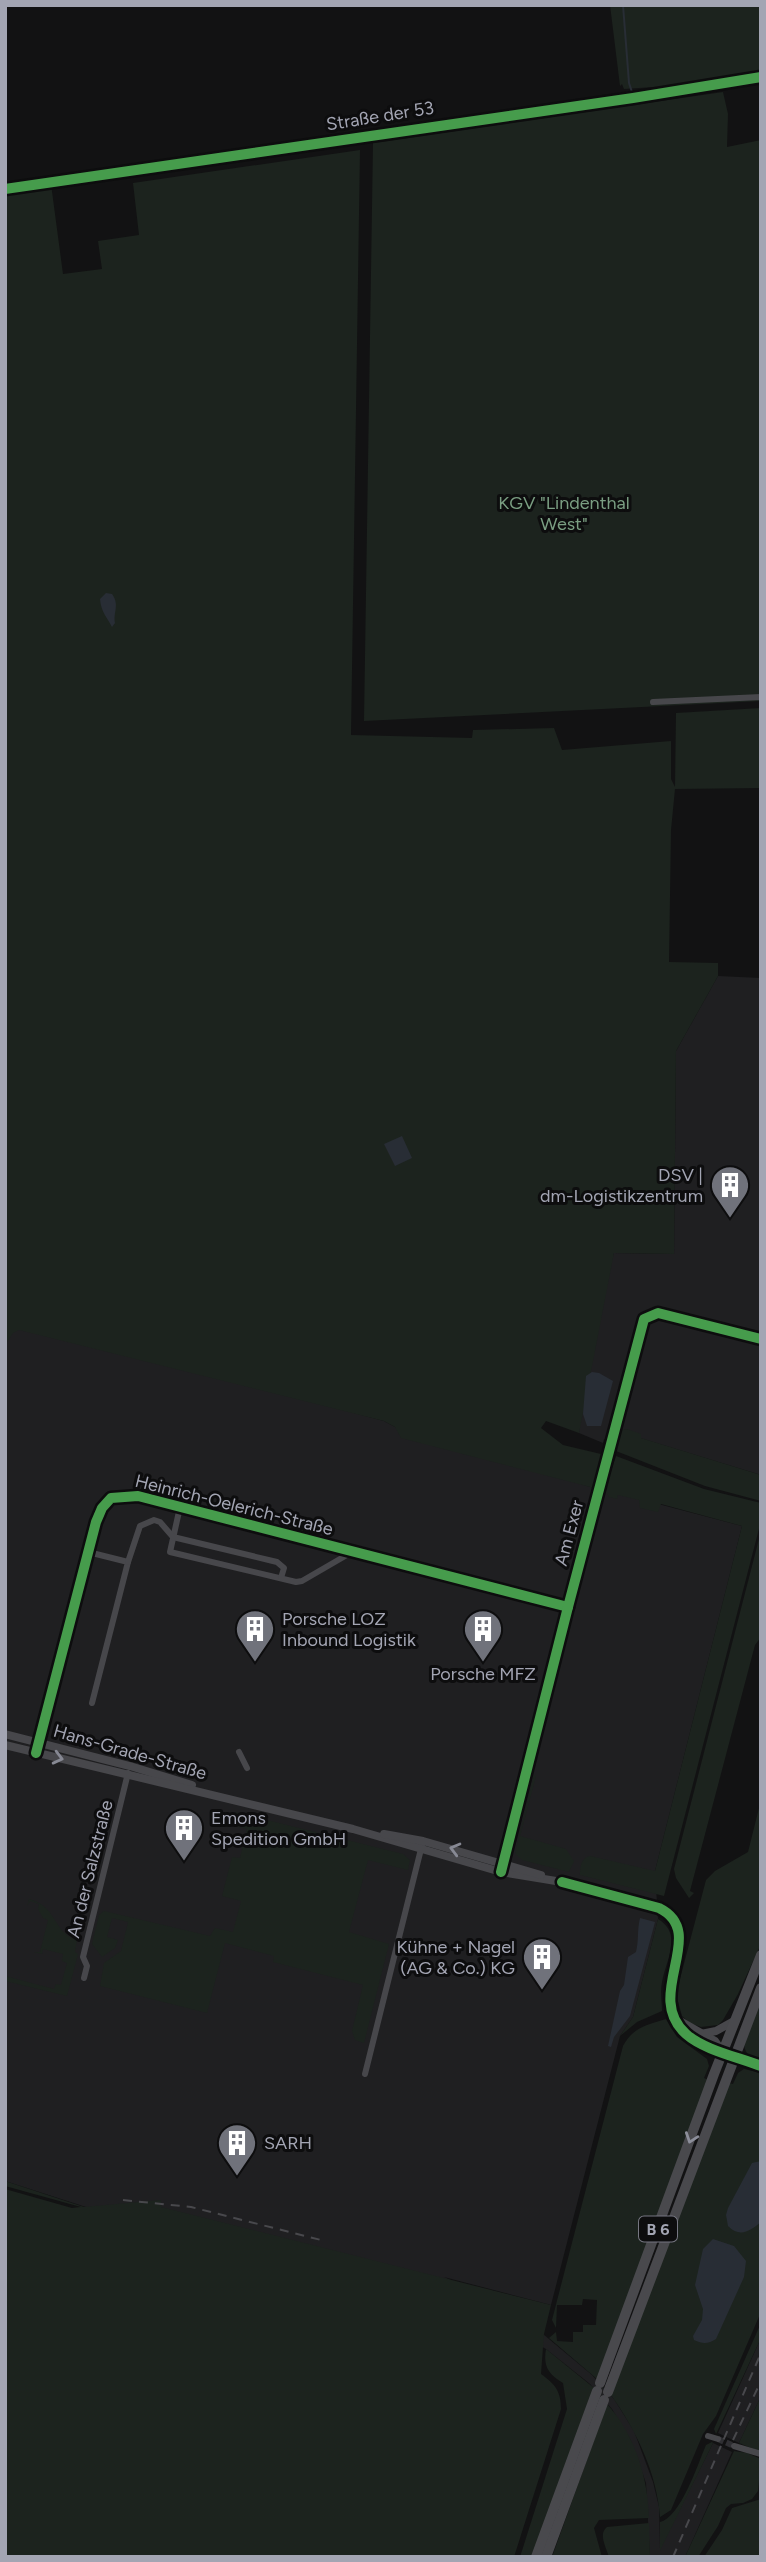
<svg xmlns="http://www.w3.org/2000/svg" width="766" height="2562" font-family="Figtree,sans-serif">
  <rect width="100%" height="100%" fill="#121213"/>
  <g fill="#1f1f21">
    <polygon points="718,976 761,978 761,1475 640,1438 627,1429 621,1431 605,1490 742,1526 655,1871 658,1919 633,2017 620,2036 551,2305 444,2277 513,2309 592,2375 614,2399 634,2431 653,2482 659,2507 660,2549 713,2443 732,2452 685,2557 650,2557 646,2483 630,2439 612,2409 590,2384 546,2349 482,2312 86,2207 5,2181 5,1319 384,1421 395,1427 594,1488 607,1441 604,1439 603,1443 579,1433 581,1361 614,1253 674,1254 676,1051"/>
    <polygon points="761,2338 761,2396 739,2443 718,2433"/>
  </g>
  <g fill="#1c231e">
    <polygon points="610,5 761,5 761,75 669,90 669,86 624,89 622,84 620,86"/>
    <polygon points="723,92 728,114 727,147 761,140 761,701 364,721 373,143"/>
    <polygon points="360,150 351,735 472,738 473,730 554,728 562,750 671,741 671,779 675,787 676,713 761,708 761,788 675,789 671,830 669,962 718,963 718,976 676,1051 674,1254 614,1253 579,1433 546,1421 541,1428 563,1445 601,1454 603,1456 594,1488 401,1438 395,1427 384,1421 19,1330 13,1333 5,1345 5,191 51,184 63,274 102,269 98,241 139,235 133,183"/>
    <polygon points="627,1429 641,1434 641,1438 761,1475 761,1501 705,1486 616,1451 621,1430"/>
    <path d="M616,1456l88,33 57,14v18l-97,375 -84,-21c0,-8 1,-17 10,-19l65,15 87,-345 -81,-22 -3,8 -18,-4 -1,-8 -21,-5 -1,4 -8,-2 -4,-7z"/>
    <polygon points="761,1531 761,1637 755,1645 690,1891 694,1893 689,1898 676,1878 674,1869"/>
    <polygon points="534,1775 536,1776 520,1836 566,1849 574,1861 569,1872 522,1860 515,1853"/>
    <polygon points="761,1800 761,1944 738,1994 723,2020 718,2025 701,2027 690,2023 682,2016 676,1994 706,1880 715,1871 748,1852"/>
    <polygon points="235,1812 403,1854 410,1860 408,1870 368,1860 349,1932 389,1944 364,2043 355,2040 352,2031 363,1985 273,1962 274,1956 225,1943 207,2013 100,1986 104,1963 121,1951 128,1922 112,1918 107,1937 118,1940 115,1948 102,1957 92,1944 99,1915 104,1911 210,1936 215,1928 233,1932 241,1901 222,1896 232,1857 240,1858 247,1829 232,1825"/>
    <path d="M29,1899c30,8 23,34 48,41l-2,12 3,2 -11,42 -62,-15v-5l49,13 2,-5 5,1 6,-22 -5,-2 1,-7 -20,-5 -1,5 -8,-2h6l8,-32 -5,-2 -5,-9 1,-5 -9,-3 -3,5z"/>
    <path d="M658,1919c25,15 8,41 4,63 -2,10 0,20 0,29l-25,11 -17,14 13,-19z"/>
    <path d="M761,2000v62c-10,-5 -16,-7 -17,-18z"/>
    <path d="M666,2019l11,18 30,22 2,7 -5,12 4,2 -111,299 -48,-41 7,-6 1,9 16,1v-10h10v-7h13l1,-25 -14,-1 -1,6h-25l-1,23 -4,-8 71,-274c10,-19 24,-21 43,-27z"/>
    <path d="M744,2069l17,4v239l-45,104 -13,18 -32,76 -11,7c-3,-44 -24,-87 -49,-122l118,-312 4,1 5,-11z"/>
    <path d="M5,2181l79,26 77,-7v7l390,98 -7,29 -3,40c14,10 20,17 20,35l-47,148h-509v-368l67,19 9,-1 -76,-21z"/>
    <polygon points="761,2323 761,2338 716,2434 714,2429"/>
    <path d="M546,2349l48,39 -62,169h-12l47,-148 -4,-26c-15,-9 -20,-17 -17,-34z"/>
    <polygon points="761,2396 761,2452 739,2443"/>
    <path d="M607,2404c28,31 41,73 42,114l-50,2 -5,8 8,29h-50z"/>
    <path d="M712,2442l1,1 -53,108v-29c20,-4 38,-58 46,-77z"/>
    <polygon points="734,2451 747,2453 761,2459 758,2491 752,2499 743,2503 731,2504 726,2508 718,2526 698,2557 685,2557"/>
    <polygon points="761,2499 761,2557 704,2557 722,2530 732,2508"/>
    <path d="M649,2523l1,34h-41c-3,-10 -11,-23 -2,-30z"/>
  </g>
  <g fill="#282d35">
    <path d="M106,593l6,1c8,11 1,18 3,29l-3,4c-5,-10 -11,-15 -12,-28z"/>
    <polygon points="402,1136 412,1158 395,1166 384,1144"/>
    <polygon points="592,1372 599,1373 613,1381 601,1426 587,1426 583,1414 586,1376"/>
    <path d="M640,1918l15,4 -25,94 -16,21 -3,10 -3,-1 12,-55 4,-6 4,-28 8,-5c3,-12 1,-22 4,-34z"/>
    <path d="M761,2161v61c-11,9 -21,16 -33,4l-2,-11 2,-7 24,-45z"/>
    <path d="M713,2239l21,7 12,15 -2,16 -28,62c-8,5 -13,5 -22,1l-1,-4 9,-16 1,-11 -8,-24 8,-36z"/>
  </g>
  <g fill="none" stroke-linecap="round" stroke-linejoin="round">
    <g stroke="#282d35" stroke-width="2">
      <polyline points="634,92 761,73"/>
      <polyline points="494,113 632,92 629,83 623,5"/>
    </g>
    <polyline stroke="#2f2f33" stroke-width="6" stroke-dasharray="6 3" stroke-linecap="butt" points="718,2439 734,2446"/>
    <g stroke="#47474b" stroke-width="6">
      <polyline points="5,189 633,98 761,77"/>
      <polyline points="653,702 761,697"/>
      <polyline points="180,1507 170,1552 296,1582 302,1581 352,1552"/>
      <polyline points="88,1552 128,1562 92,1703"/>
      <polyline points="128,1562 140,1526 154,1520 160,1522 173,1537 277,1562 284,1568 281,1578"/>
      <polyline points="38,1744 96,1522 102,1508 111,1498 138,1496 568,1607"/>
      <polyline points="239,1752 247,1768"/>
      <polyline points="502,1867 568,1607 644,1319 658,1313 761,1339"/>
      <polyline points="84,1978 87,1966 83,1957 128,1773"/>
      <polyline points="734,2056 761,2066"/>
      <polyline points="365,2074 422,1845"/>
      <polyline points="708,2436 718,2439"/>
      <polyline points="734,2446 761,2454"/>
    </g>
    <g stroke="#47474b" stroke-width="8">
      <polyline points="5,1734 130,1766 192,1785"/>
      <polyline points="5,1745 353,1829 501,1872 562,1882"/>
      <polyline points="384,1834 423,1841 541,1875"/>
      <path d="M560,1882l99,26c53,26 -21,90 31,129 14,11 29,12 44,19"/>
      <polyline points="680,2021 715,2041 722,2051"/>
      <polyline points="701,2034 716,2031 734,2021"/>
    </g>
    <g stroke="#49494d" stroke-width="10">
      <polyline points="600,2383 714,2074 761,1955"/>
      <polyline points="608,2392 761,1988"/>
      <polyline points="536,2557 597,2391"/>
      <polyline points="546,2557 604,2400"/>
    </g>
    <g stroke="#48484c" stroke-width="2" stroke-dasharray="9 7" stroke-linecap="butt">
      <polyline points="123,2200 191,2207 325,2241"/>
      <polyline points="733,2440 761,2381"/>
      <polyline points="673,2557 761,2353"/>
    </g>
    <g stroke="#0d0d0e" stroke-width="15">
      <g id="cycleway">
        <polyline points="5,189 633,98 761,77"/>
        <polyline points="36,1753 96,1522 102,1508 111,1498 138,1496 568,1607"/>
        <polyline points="501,1872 568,1607 644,1319 658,1313 761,1339"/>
        <path d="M562,1882l97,26c51,25 -17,87 27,126 18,16 52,23 75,32"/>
      </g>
    </g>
    <use href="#cycleway" stroke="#469c4c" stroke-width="10"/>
  </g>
  <defs><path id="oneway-chevron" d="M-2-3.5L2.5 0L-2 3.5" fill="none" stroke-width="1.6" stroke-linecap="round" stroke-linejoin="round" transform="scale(1.75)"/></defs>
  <g stroke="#878994">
    <use href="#oneway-chevron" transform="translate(58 1758) rotate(14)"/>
    <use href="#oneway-chevron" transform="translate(455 1849) rotate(-165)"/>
  </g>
  <use stroke="#8c8e9a" href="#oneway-chevron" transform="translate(691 2138) rotate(109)"/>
  <defs>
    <g id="building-pin" transform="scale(2.0125)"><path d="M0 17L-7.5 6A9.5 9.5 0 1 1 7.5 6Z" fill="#70727b" stroke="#0d0d0e"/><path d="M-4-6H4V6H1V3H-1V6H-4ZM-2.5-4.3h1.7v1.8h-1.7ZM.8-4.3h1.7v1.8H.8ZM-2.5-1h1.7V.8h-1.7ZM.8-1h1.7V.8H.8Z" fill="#fff"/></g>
  </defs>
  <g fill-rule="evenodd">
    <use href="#building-pin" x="730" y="1185"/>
    <use href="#building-pin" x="255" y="1629"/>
    <use href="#building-pin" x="483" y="1629"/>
    <use href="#building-pin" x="184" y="1828"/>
    <use href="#building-pin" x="542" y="1957"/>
    <use href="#building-pin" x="237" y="2143"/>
  </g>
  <g text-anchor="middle" stroke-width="6" stroke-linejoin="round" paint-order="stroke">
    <rect fill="#0d0d0e" stroke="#767782" stroke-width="2" x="639" y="2216.5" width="38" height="25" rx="5"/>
    <g font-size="16" font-weight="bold" fill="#a3a5b3">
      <text x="658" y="2235">B 6</text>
    </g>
    <g font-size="18" fill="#a3a5b3" stroke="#0d0d0e">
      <text transform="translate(380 116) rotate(-9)" y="6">Straße der 53</text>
      <text transform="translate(234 1505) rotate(14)" y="6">Heinrich-Oelerich-Straße</text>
      <text transform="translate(569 1533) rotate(-75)" y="6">Am Exer</text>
      <text transform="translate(130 1752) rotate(16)" y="6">Hans-Grade-Straße</text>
      <text transform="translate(90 1869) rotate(-76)" y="6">An der Salzstraße</text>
    </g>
    <g font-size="18" fill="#7a9e82" stroke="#0d0d0e">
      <text x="564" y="509">KGV "Lindenthal<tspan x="564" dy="21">West"</tspan></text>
    </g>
    <g font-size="18" fill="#a3a5b3" stroke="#0d0d0e" text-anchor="start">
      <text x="703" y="1181" text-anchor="end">DSV |<tspan x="703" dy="21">dm-Logistikzentrum</tspan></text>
      <text x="282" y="1625">Porsche LOZ<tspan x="282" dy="21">Inbound Logistik</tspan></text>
      <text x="483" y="1680" text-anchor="middle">Porsche MFZ</text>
      <text x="211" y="1824">Emons<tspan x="211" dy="21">Spedition GmbH</tspan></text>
      <text x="515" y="1953" text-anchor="end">Kühne + Nagel<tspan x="515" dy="21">(AG &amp; Co.) KG</tspan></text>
      <text x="264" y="2149">SARH</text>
    </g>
  </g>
  <rect width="766" height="2562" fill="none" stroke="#a3a5b3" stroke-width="14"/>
</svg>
